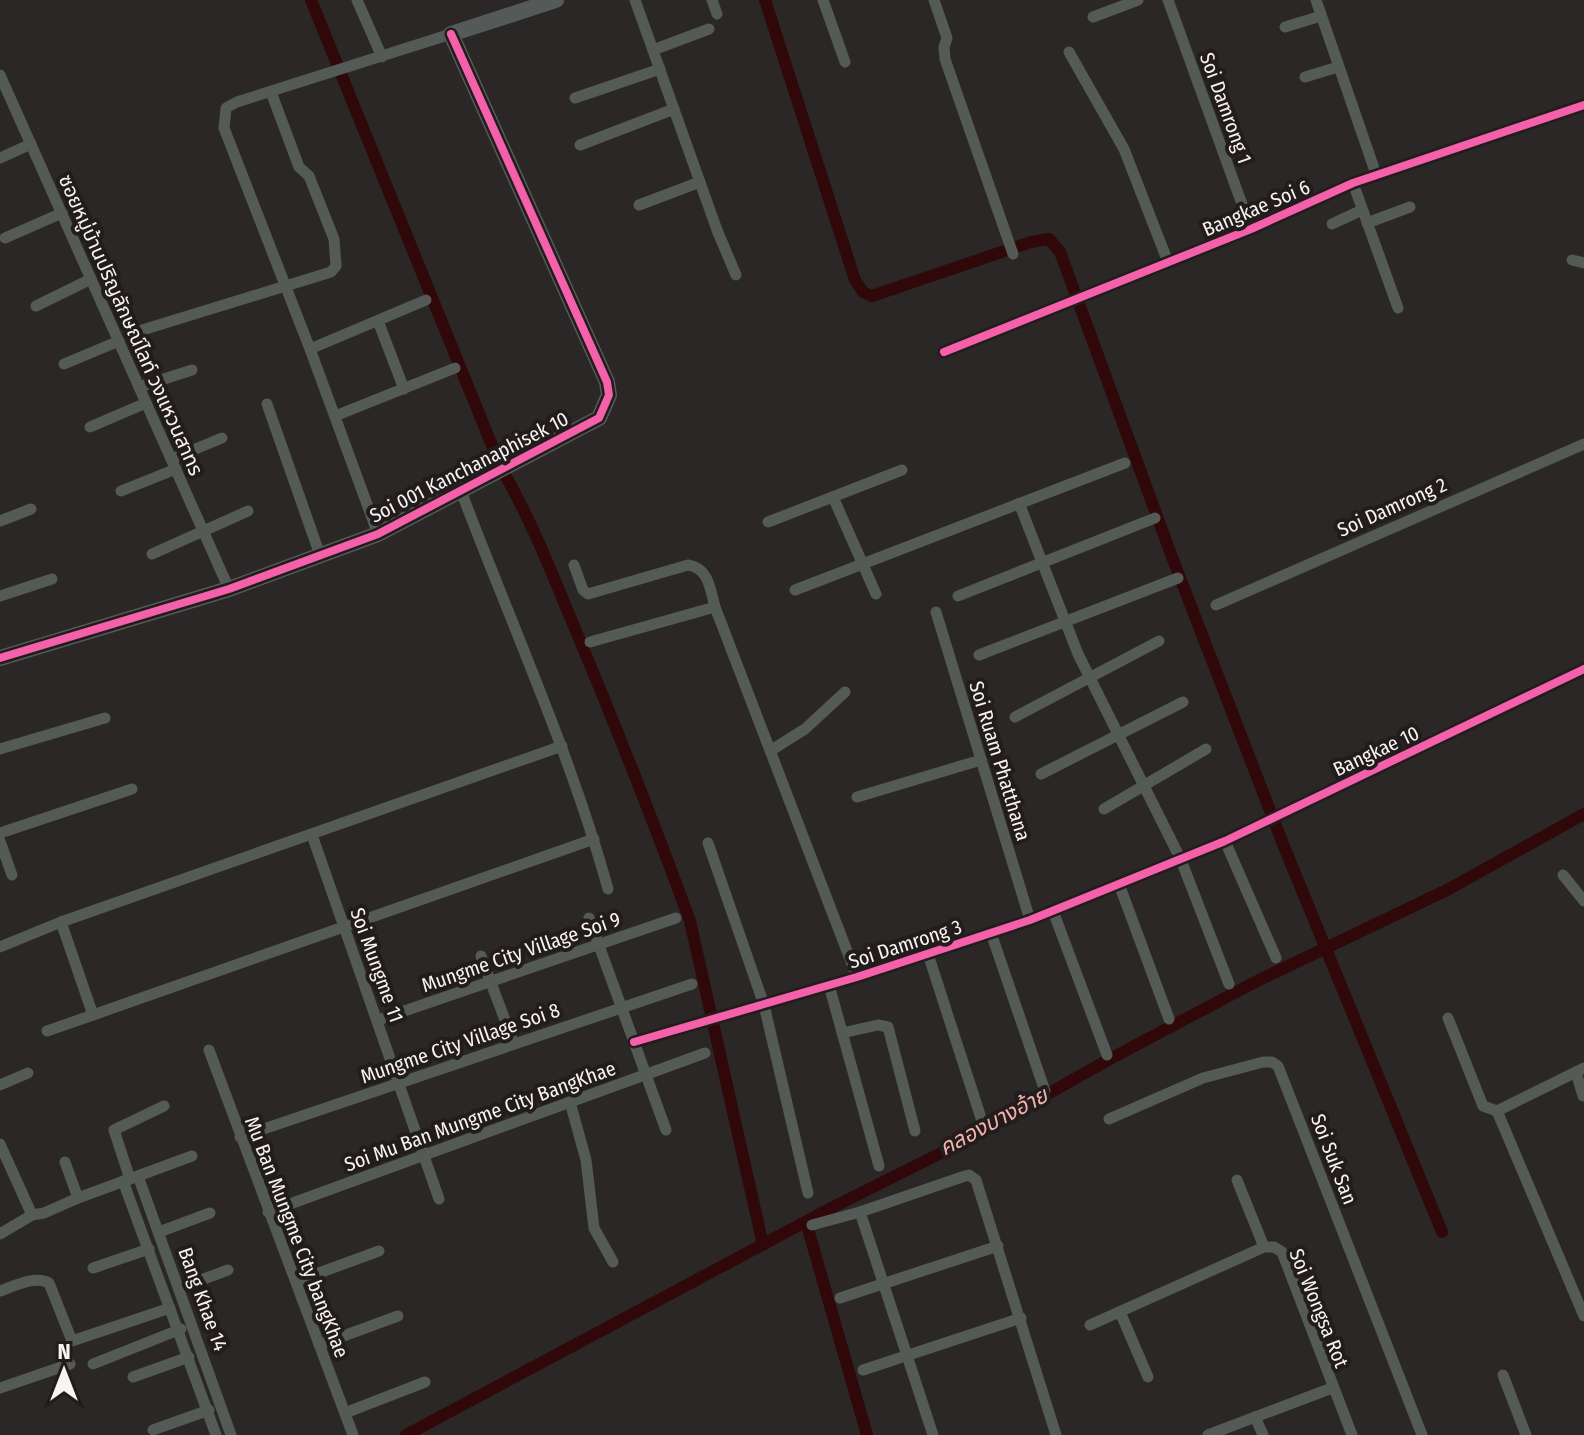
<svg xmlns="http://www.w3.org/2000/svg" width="1584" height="1435" font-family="'Fira Sans Condensed','Noto Sans Thai',sans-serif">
  <rect width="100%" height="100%" fill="#2b2727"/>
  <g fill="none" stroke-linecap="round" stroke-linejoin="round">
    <g stroke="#30080a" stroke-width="12">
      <path d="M311,0l191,470c30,51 51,106 74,161 40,95 78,192 114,290l73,324"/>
      <polyline points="765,0 855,280 863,292 872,296 1031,242 1049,239 1060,252 1172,557 1283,844 1442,1232"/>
      <polyline points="806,1222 867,1435"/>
      <polyline points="406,1435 833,1207 961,1143 1108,1060 1259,980 1447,890 1584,814"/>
    </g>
    <g stroke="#545a56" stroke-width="11">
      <polyline points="357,0 382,57"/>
      <polyline points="635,0 717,230 736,275"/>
      <polyline points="712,0 717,14"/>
      <polyline points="823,0 845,62"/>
      <polyline points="934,0 947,38 944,47 945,59 1013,254"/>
      <polyline points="1168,0 1251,229"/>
      <polyline points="1316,0 1376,174"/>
      <polyline points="1093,17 1138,0"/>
      <polyline points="1285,27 1321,16"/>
      <polyline points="653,50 709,29"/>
      <polyline points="1069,52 1124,149 1168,262"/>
      <polyline points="0,75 229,589"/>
      <polyline points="1305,77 1338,67"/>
      <polyline points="575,98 660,69"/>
      <polyline points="580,145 674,109"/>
      <polyline points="0,158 31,144"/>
      <polyline points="1353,183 1398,308"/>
      <polyline points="639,205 700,182"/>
      <polyline points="1367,223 1410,207"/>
      <polyline points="1332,224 1362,210"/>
      <polyline points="5,238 62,213"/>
      <polyline points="1572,260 1584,263"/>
      <polyline points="36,306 91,279"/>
      <polyline points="378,321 404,389"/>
      <polyline points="139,331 331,272 336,266 334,239 309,176 299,167 271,92"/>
      <polyline points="310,349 426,300"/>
      <polyline points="944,352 1251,229 1353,183 1584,105"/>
      <polyline points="64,364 119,341"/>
      <polyline points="139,387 192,370"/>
      <polyline points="267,404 320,555"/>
      <polyline points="335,416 455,368"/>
      <polyline points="90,427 146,403"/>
      <polyline points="171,459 222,438"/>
      <polyline points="121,491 176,469"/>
      <path d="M461,491c50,133 109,261 147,398"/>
      <polyline points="833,497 876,594"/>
      <polyline points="1019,503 1078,654 1181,860 1229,984"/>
      <polyline points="0,521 31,509"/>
      <polyline points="768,522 902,470"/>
      <polyline points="378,534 310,349 224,128 226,108 237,102 451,34"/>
      <polyline points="152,554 248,511"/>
      <path d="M574,565l9,25 5,4 100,-29c21,3 22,24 27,42l142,370"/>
      <polyline points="795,590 1125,463"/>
      <polyline points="0,596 52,579"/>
      <polyline points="958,596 1155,518"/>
      <polyline points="1216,605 1584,444"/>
      <polyline points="936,612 1030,920"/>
      <polyline points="590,642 715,607"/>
      <polyline points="979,655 1178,578"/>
      <polyline points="1015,717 1159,641"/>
      <polyline points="0,749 105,718"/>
      <polyline points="770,751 805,729 845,692"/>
      <polyline points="1041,774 1183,702"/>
      <polyline points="857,797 981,760"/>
      <polyline points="1104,809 1206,749"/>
      <polyline points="0,833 132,789"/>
      <polyline points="312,835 439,1199"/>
      <polyline points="0,841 12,875"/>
      <polyline points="1225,841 1276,958"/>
      <polyline points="708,843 764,1005 808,1193"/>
      <polyline points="1563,875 1584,901"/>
      <polyline points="1119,884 1169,1019"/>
      <polyline points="1053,911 1107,1055"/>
      <polyline points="589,918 666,1130"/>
      <polyline points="991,933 1045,1091"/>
      <polyline points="0,947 61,922 562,746"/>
      <polyline points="928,954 981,1118"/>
      <polyline points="481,956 514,1044"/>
      <polyline points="829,985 879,1166"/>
      <polyline points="93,1015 594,839"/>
      <polyline points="1448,1018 1483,1106 1497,1111 1584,1068"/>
      <polyline points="378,1020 676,918"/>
      <polyline points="47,1031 93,1015 61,922"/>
      <polyline points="842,1033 878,1025 888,1027 915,1131"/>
      <polyline points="634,1042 857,977 1030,920 1225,841 1584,669"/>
      <polyline points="209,1050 353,1435"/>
      <polyline points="1576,1072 1583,1096"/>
      <polyline points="0,1085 28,1073"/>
      <polyline points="570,1102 586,1160 594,1228 613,1262"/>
      <polyline points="1497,1111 1584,1316"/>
      <polyline points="1109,1119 1203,1078 1263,1062 1272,1062 1278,1066 1422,1435"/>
      <polyline points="240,1137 692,984"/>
      <polyline points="0,1144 32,1215 44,1213 78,1198 192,1156"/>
      <polyline points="65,1162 78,1198"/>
      <polyline points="138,1176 231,1435"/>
      <polyline points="130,1179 114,1130 164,1106"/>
      <polyline points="1237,1180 1264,1247"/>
      <polyline points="123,1181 216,1435"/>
      <polyline points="268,1212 705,1053"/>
      <polyline points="860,1212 933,1435"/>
      <polyline points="812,1225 860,1212 962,1177 969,1175 976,1180 1056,1435"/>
      <polyline points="159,1232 210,1213"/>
      <polyline points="0,1234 32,1215"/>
      <polyline points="93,1268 149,1249"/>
      <polyline points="297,1281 379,1251"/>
      <polyline points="179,1288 228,1270"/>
      <path d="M0,1291c14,-5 36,-16 49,-8l23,58 98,-33"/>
      <polyline points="840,1298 998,1246"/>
      <polyline points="1120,1312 1148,1377"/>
      <polyline points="1090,1325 1264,1247 1274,1247 1282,1252 1352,1435"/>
      <polyline points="319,1345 398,1316"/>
      <polyline points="93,1364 181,1329"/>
      <polyline points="863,1370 1021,1318"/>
      <polyline points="1503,1375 1526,1435"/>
      <polyline points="133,1377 189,1357"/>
      <polyline points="0,1388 70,1364"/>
      <polyline points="345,1413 425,1382"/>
      <polyline points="1255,1417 1263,1435"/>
      <polyline points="153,1430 209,1410"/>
      <polyline points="1208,1435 1332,1388"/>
    </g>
    <polyline stroke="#535a57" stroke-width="16" points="0,658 229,589 378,534 599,418 609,395 607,382 451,34 556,0"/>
    <g stroke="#221d1c" stroke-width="13">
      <g id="cycleway">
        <polyline points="944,352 1251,229 1353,183 1584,105"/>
        <polyline points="0,658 229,589 378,534 599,418 609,395 607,382 451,34"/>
        <polyline points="634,1042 857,977 1030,920 1225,841 1584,669"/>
      </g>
    </g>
    <use href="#cycleway" stroke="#f560ab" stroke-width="8"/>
  </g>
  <g text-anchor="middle" stroke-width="8" stroke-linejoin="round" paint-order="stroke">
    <g font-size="20" fill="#f8f4f3" stroke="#221d1c">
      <text transform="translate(1226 108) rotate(70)" y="7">Soi Damrong 1</text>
      <text transform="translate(1256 208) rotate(-23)" y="7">Bangkae Soi 6</text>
      <text transform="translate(131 325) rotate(66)" y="7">ซอยหมู่บ้านปริญลักษณ์ไลท์ วงแหวนสาทร</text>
      <text transform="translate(469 467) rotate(-27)" y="7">Soi 001 Kanchanaphisek 10</text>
      <text transform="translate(1392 507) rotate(-24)" y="7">Soi Damrong 2</text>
      <text transform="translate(1376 751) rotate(-25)" y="7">Bangkae 10</text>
      <text transform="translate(1000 761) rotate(73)" y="7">Soi Ruam Phatthana</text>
      <text transform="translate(905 944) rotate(-18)" y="7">Soi Damrong 3</text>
      <text transform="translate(521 952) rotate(-19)" y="7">Mungme City Village Soi 9</text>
      <text transform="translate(377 965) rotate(70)" y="7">Soi Mungme 11</text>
      <text transform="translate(460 1043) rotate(-19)" y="7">Mungme City Village Soi 8</text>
      <text transform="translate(480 1116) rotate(-20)" y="7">Soi Mu Ban Mungme City BangKhae</text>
      <text transform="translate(1334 1159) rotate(69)" y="7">Soi Suk San</text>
      <text transform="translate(297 1237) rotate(69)" y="7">Mu Ban Mungme City bangKhae</text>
      <text transform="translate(203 1299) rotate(70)" y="7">Bang Khae 14</text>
      <text transform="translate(1319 1308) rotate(68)" y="7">Soi Wongsa Rot</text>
    </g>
    <g font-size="22" font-style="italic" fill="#f5b1ad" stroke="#221d1c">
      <text transform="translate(993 1121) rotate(-28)" y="8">คลองบางอ้าย</text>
    </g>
  </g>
  <g transform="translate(64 1371)" stroke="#221d1c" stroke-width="6" paint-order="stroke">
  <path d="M0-6L14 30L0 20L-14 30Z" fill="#f8f4f3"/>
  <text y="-12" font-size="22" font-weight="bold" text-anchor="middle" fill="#f8f4f3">N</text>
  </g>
</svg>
